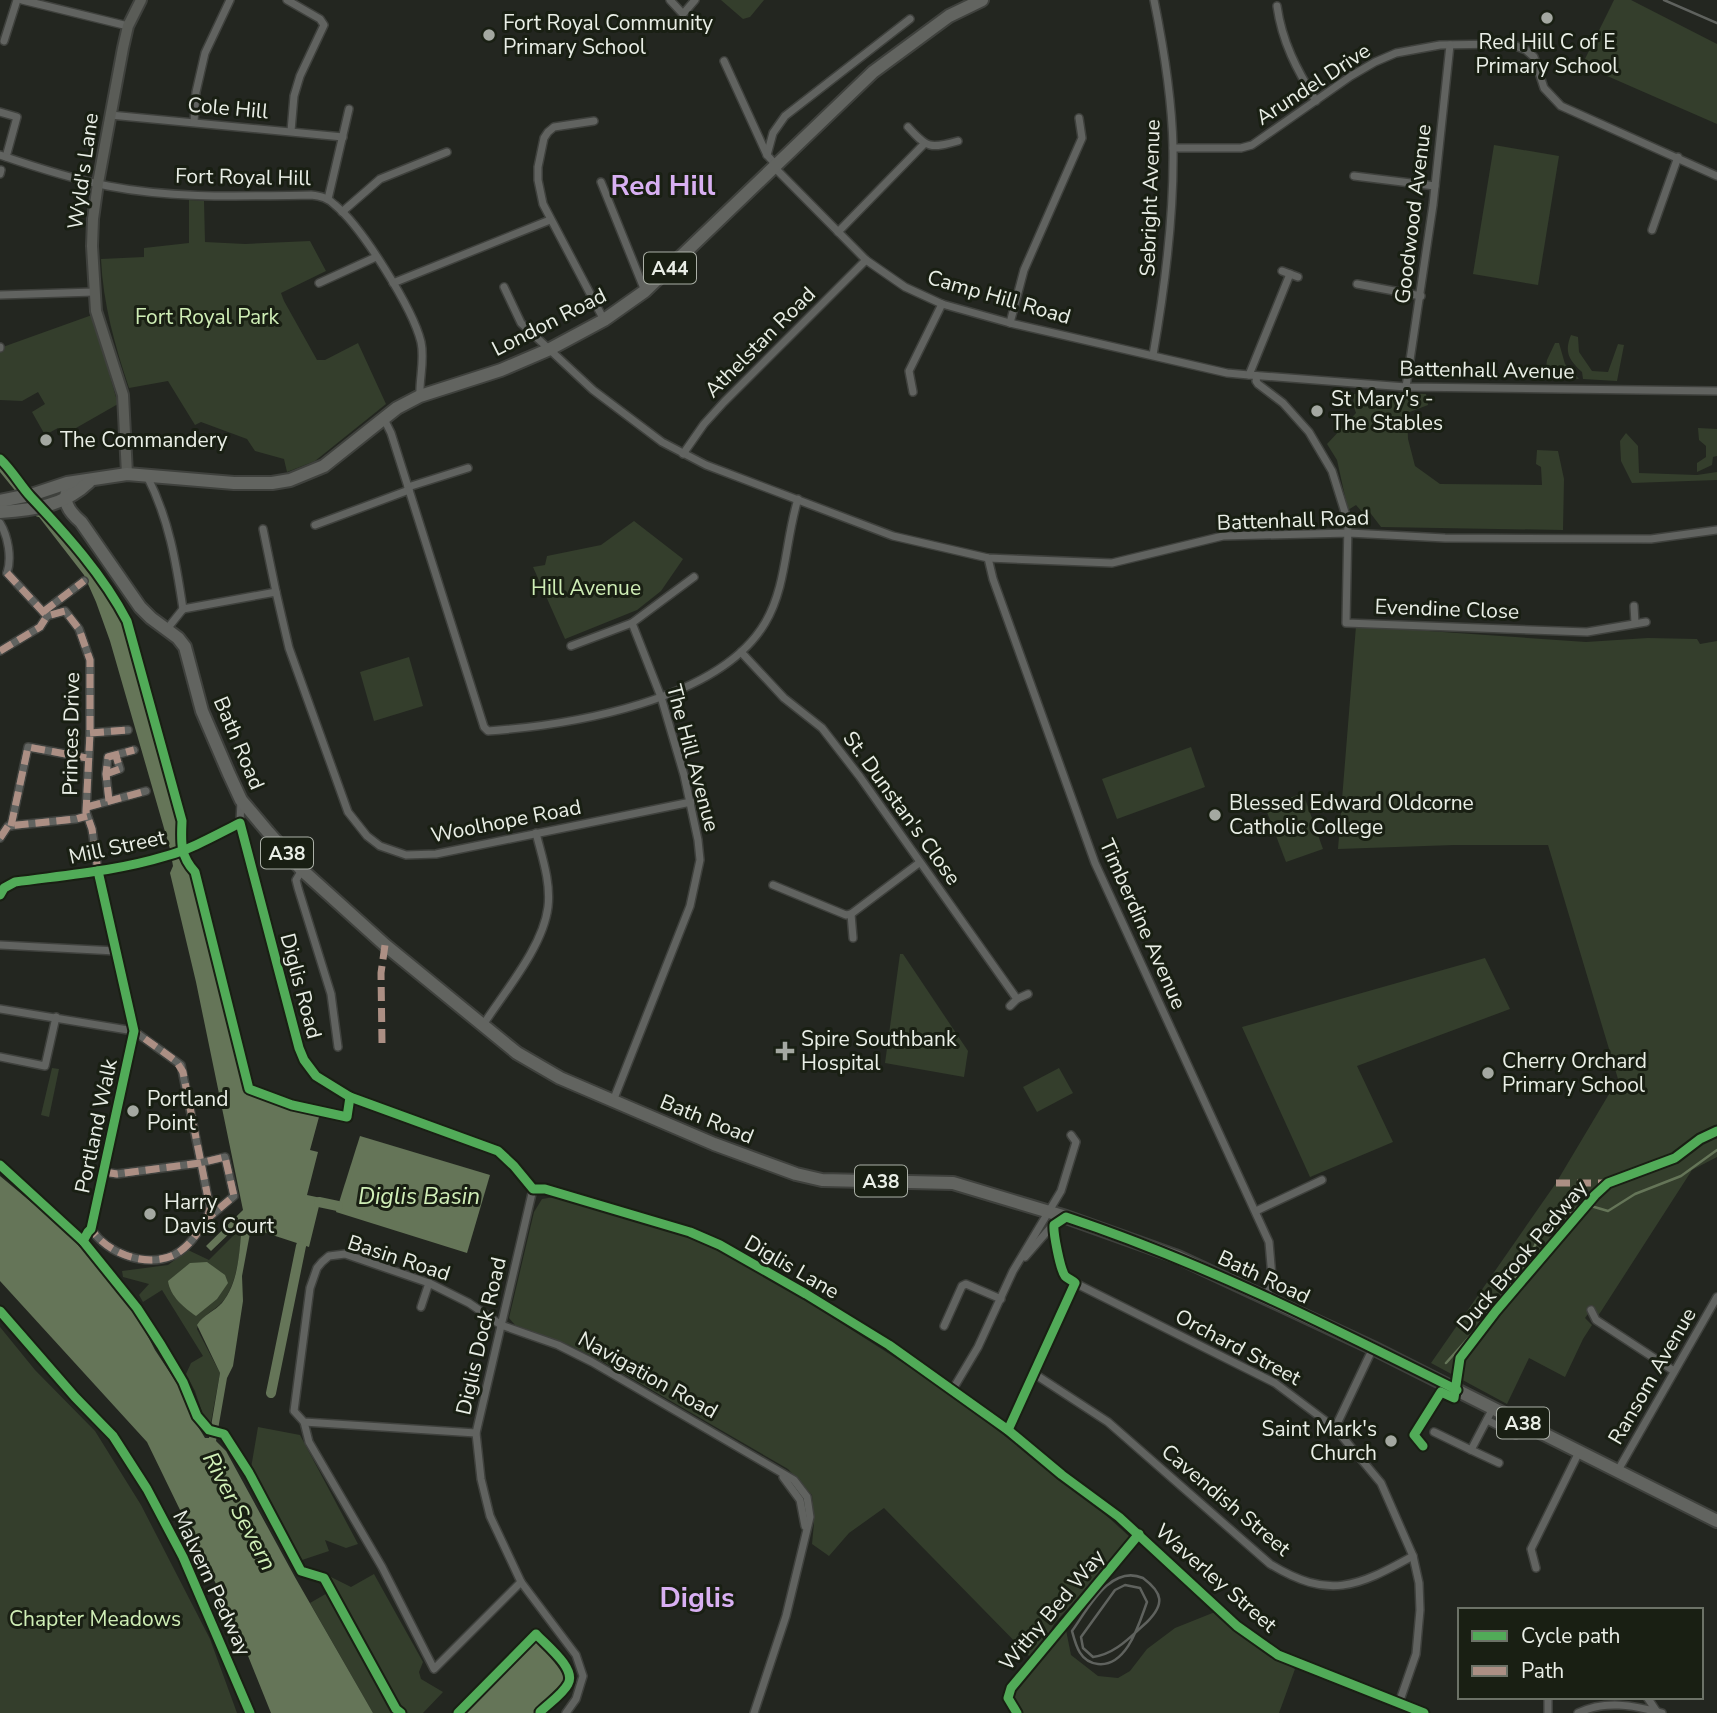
<svg xmlns="http://www.w3.org/2000/svg" width="1717" height="1713" font-family="'Nunito Sans',sans-serif">
  <rect width="100%" height="100%" fill="#232620"/>
  <g fill="#343e2c">
    <polygon points="721,0 764,0 750,17 743,19"/>
    <polygon points="1614,0 1631,0 1717,44 1717,124 1582,65"/>
    <polygon points="1494,145 1559,156 1538,285 1473,274"/>
    <path d="M189,200l15,1 1,41 40,2 65,-3 16,30 -45,22 3,8 33,59h8l33,-17 28,61 -71,57 -28,11 -3,-13 -29,-8 -8,-12 -46,-17 -6,3 -27,-44 -39,7c-14,-42 -26,-84 -28,-129l43,-2v-9l45,-5z"/>
    <polygon points="92,315 118,404 62,436 58,428 45,435 32,412 45,404 38,392 22,401 0,400 0,348"/>
    <path d="M1571,335l7,2 1,15 13,19 16,1 10,-28 6,1 -7,36 -34,-2 -1,-7c-13,-12 -18,-20 -11,-37z"/>
    <polygon points="1555,343 1559,343 1565,364 1579,379 1545,377 1547,360"/>
    <polygon points="1397,393 1426,394 1428,405 1407,413 1408,439 1415,466 1440,484 1542,485 1541,467 1536,464 1537,450 1558,451 1564,479 1563,530 1381,527 1368,510 1363,513 1356,505 1348,510 1337,460 1327,444 1356,413 1353,404 1354,394"/>
    <polygon points="1698,428 1717,429 1717,456 1713,457 1712,465 1697,472 1697,463 1706,457 1706,446 1699,440"/>
    <polygon points="1626,433 1638,446 1639,473 1697,475 1717,472 1717,480 1632,483 1621,461 1620,441"/>
    <polygon points="634,521 683,559 661,591 637,610 565,639 533,567 545,565 547,556 601,545"/>
    <polygon points="1356,626 1586,642 1648,638 1697,639 1700,644 1717,641 1717,1157 1692,1170 1600,1313 1598,1315 1591,1310 1585,1318 1592,1325 1583,1339 1565,1377 1529,1358 1507,1404 1431,1363 1556,1183 1618,1079 1548,845 1454,845 1338,849"/>
    <polygon points="409,657 423,706 374,721 360,672"/>
    <polygon points="1191,747 1205,787 1117,819 1102,779"/>
    <polygon points="1303,793 1323,849 1286,862 1265,807"/>
    <polygon points="900,954 903,954 968,1051 964,1077 885,1063"/>
    <polygon points="1485,958 1510,1009 1357,1066 1393,1142 1310,1177 1242,1027"/>
    <polygon points="52,1068 59,1069 49,1117 41,1115"/>
    <polygon points="1059,1068 1073,1093 1037,1112 1023,1087"/>
    <polygon points="554,1197 687,1237 721,1252 802,1298 944,1389 1098,1508 1131,1538 1054,1624 1040,1653 1030,1657 884,1508 849,1533 829,1556 812,1544 814,1523 812,1495 788,1469 605,1363 569,1345 515,1325 509,1318 534,1212 542,1199"/>
    <path d="M243,1226c-4,24 -4,50 -17,71 -8,13 -25,17 -29,32l23,44 -10,54 -5,-6 -10,-30 -9,-17 5,-11 12,-7 -41,-66 -19,12 -4,-7 10,-11 -26,-7 -1,-6 46,-6 20,-15 21,10z"/>
    <polygon points="0,1327 35,1370 95,1431 141,1505 210,1639 237,1713 0,1713"/>
    <polygon points="258,1427 300,1435 358,1544 346,1548 325,1540 329,1551 302,1560 251,1468"/>
    <polygon points="325,1574 351,1587 374,1574 423,1662 419,1672 421,1679 443,1692 423,1713 373,1713 310,1603 336,1588"/>
    <path d="M1215,1612l53,42 27,15 -16,44h-257c-7,-10 -11,-15 -6,-27l50,-56 5,25 27,21 20,2 12,-7 17,-22 28,-21z"/>
  </g>
  <g fill="#657558">
    <path d="M32,503l16,13 67,87 8,15 57,203c-2,21 -2,36 12,51l55,219 72,26 -9,33 8,2 -11,43 14,3 -12,49 -58,-19 -9,48 1,25 -10,65 -6,12 -11,63 10,10 70,128 77,134h-102l-37,-92 -87,-179 -147,-161v-105l79,66 58,73 18,35 27,41 9,24 14,23h4l11,-65 -23,-48c6,-10 18,-14 25,-22 17,-21 17,-51 20,-77l-2,-2 -4,3 -25,24 -5,-5 37,-36 -47,-228 -26,-109 3,-7 -3,-17 -60,-208 -14,-39 -12,-27 -45,-58z"/>
    <polygon points="360,1136 490,1175 467,1253 336,1212"/>
    <path d="M207,1262l18,13 3,8 -11,16 -21,17c-12,-8 -26,-20 -28,-35l22,-18z"/>
    <polygon points="538,1640 566,1671 566,1682 534,1713 465,1713"/>
  </g>
  <g fill="none" stroke-linecap="round" stroke-linejoin="round">
    <polyline stroke="#657558" stroke-width="2.5" points="1446,1363 1489,1315 1531,1255 1542,1229 1584,1204 1608,1211 1635,1194 1681,1176 1717,1150"/>
    <g stroke="#657558" stroke-width="10">
      <polyline points="0,464 39,512"/>
      <polyline points="319,1202 338,1206"/>
      <polyline points="271,1393 301,1246"/>
    </g>
    <g stroke="#3f413d" stroke-width="10">
      <g id="street">
        <polyline points="22,0 128,26"/>
        <polyline points="287,0 320,19 324,25 300,76 294,96 291,131"/>
        <polyline points="670,0 683,14 695,0"/>
        <path d="M1277,6c5,36 20,64 39,95"/>
        <polyline points="4,41 17,0"/>
        <polyline points="724,61 767,155 777,166"/>
        <polyline points="0,112 17,117 6,157"/>
        <polyline points="110,115 343,137"/>
        <polyline points="594,121 554,127 548,132 544,138 538,167 538,180 543,204 604,320"/>
        <polyline points="194,122 196,92 205,53 230,0"/>
        <path d="M908,127c19,21 22,22 50,14"/>
        <polyline points="1173,148 1241,148 1252,145 1351,76 1375,62 1396,53 1440,45 1500,44 1516,46 1526,50 1534,57 1544,88 1561,106 1717,176"/>
        <path d="M0,155c35,12 72,24 108,31 67,13 135,10 203,9 10,1 17,3 24,10 27,22 78,104 86,137 4,18 -2,37 -1,54"/>
        <polyline points="767,155 773,133 785,116 910,19"/>
        <polyline points="775,168 866,260 905,287 942,304 1010,323 1227,373 1249,375 1406,387 1717,391"/>
        <polyline points="0,174 1,170"/>
        <polyline points="1354,176 1435,186"/>
        <polyline points="601,182 645,291"/>
        <polyline points="328,199 349,109"/>
        <polyline points="342,212 380,179 447,152"/>
        <polyline points="1652,230 1678,157"/>
        <polyline points="838,232 924,144"/>
        <polyline points="1282,271 1298,277"/>
        <polyline points="319,283 376,257"/>
        <polyline points="393,283 550,220"/>
        <polyline points="1357,284 1421,296"/>
        <polyline points="504,287 521,323 593,390 662,442 706,465 893,536 988,558 1112,563 1223,536 1349,533 1445,538 1651,539 1717,530"/>
        <polyline points="0,295 94,292"/>
        <polyline points="1010,323 1024,270 1082,138 1079,118"/>
        <polyline points="0,347 0,348"/>
        <path d="M1153,355c12,-68 21,-137 20,-207 -1,-50 -9,-99 -19,-148"/>
        <polyline points="1249,375 1290,274"/>
        <polyline points="1257,376 1256,381 1258,384 1283,403 1309,432 1332,471 1348,522 1346,623 1587,632 1646,622"/>
        <polyline points="1406,387 1433,205 1450,45"/>
        <polyline points="913,392 909,371 942,304"/>
        <path d="M383,417l8,16 93,294 4,4c83,-6 231,-30 277,-108 22,-37 20,-83 33,-124"/>
        <polyline points="683,454 704,424 724,402 866,260"/>
        <path d="M147,476c22,43 29,86 36,133"/>
        <polyline points="408,487 468,468"/>
        <path d="M0,523c8,13 12,35 7,50"/>
        <polyline points="315,525 409,490"/>
        <polyline points="263,529 276,592"/>
        <polyline points="988,558 993,579 1095,863 1269,1242 1272,1277 1267,1298"/>
        <polyline points="1634,606 1635,623"/>
        <polyline points="183,609 276,592 289,648 348,812 367,836 380,846 406,855 436,854 691,802"/>
        <polyline points="43,612 84,581"/>
        <polyline points="167,629 183,609"/>
        <polyline points="571,646 632,623"/>
        <polyline points="0,651 40,627 47,616"/>
        <polyline points="741,652 784,698 822,728 860,777 1017,999 1010,1006"/>
        <polyline points="90,733 128,730"/>
        <polyline points="106,774 120,769 116,756"/>
        <polyline points="241,800 240,823 299,1048 304,1060 316,1076 350,1097 498,1151 514,1166 533,1189"/>
        <polyline points="109,801 106,774 108,757 134,750"/>
        <polyline points="87,807 146,791"/>
        <polyline points="11,826 28,747 87,758"/>
        <polyline points="0,838 8,826 76,819 87,816"/>
        <polyline points="302,870 296,880 298,888 331,994 338,1047"/>
        <polyline points="773,885 846,915 851,914 919,863"/>
        <path d="M0,895l4,-7 11,-6c51,-7 102,-11 151,-26 26,-7 50,-21 74,-33"/>
        <polyline points="851,914 853,938"/>
        <polyline points="0,945 116,951"/>
        <polyline points="1017,999 1028,994"/>
        <path d="M0,1009l134,22 47,34 29,143c-2,11 -6,16 -12,24 -6,9 -14,18 -24,23 -28,13 -66,-1 -83,-26l43,-198 -36,-160 -6,-42 -6,-17 4,-79v-73l-11,-31 -14,-18 -18,5 -40,-43"/>
        <path d="M483,1025c22,-34 60,-78 65,-118 3,-25 -6,-50 -12,-74"/>
        <polyline points="0,1057 45,1066 56,1017"/>
        <polyline points="613,1101 690,906 700,860 698,840 684,775 661,697 632,623 694,577"/>
        <polyline points="104,1172 117,1174 200,1163 225,1157 234,1196 208,1218"/>
        <polyline points="533,1189 545,1189 690,1232 720,1245 806,1294 889,1345 1008,1430 1062,1475 1119,1517 1237,1626 1278,1655 1424,1713"/>
        <polyline points="533,1189 476,1433 481,1479 490,1516 521,1582 576,1655 583,1676 576,1699 566,1713"/>
        <polyline points="1256,1211 1322,1180"/>
        <polyline points="1025,1257 1051,1227 1066,1217"/>
        <polyline points="1075,1283 1275,1383 1335,1428 1381,1483 1413,1556 1419,1583 1420,1610 1416,1654 1399,1703"/>
        <polyline points="421,1307 429,1283"/>
        <polyline points="1591,1310 1596,1320 1674,1371"/>
        <polyline points="944,1326 962,1286 966,1284 1001,1299"/>
        <path d="M1033,1373l75,49 162,142c59,36 87,23 143,-8"/>
        <polyline points="953,1389 978,1347 1013,1271 1061,1191 1076,1142 1071,1135"/>
        <polyline points="1493,1408 1471,1450 1499,1463"/>
        <polyline points="1487,1420 1516,1435"/>
        <polyline points="304,1422 309,1442 382,1567 434,1669 521,1582"/>
        <polyline points="1335,1428 1373,1348"/>
        <polyline points="1008,1430 1075,1283 1065,1275"/>
        <polyline points="1434,1432 1471,1450"/>
        <polyline points="476,1433 304,1422 294,1411 310,1288 317,1268 322,1262 329,1256 345,1254 429,1283 469,1303 501,1325 558,1345 592,1362 794,1480 807,1497 810,1517 786,1616 754,1713"/>
        <polyline points="1617,1472 1717,1297"/>
        <polyline points="783,1477 800,1500 805,1526"/>
        <polyline points="1536,1568 1531,1549 1579,1452"/>
        <polyline points="1647,1697 1657,1712"/>
        <polyline points="1548,1713 1548,1697"/>
        <path d="M1578,1713c27,-13 55,-8 84,0"/>
      </g>
    </g>
    <g stroke="#3f413d" stroke-width="14">
      <polyline id="secondary" points="127,474 123,395 96,311 92,246 93,219 98,183 123,48 128,26 141,0"/>
    </g>
    <g stroke="#3f413d" stroke-width="16">
      <g id="primary">
        <path d="M73,483c-14,15 -5,28 8,39l59,85 11,11 27,20 7,9 17,64 27,63 12,26 27,32 34,38 83,75 132,108 43,25 154,66 82,30 26,6 131,3 113,34 112,40 195,91 344,173"/>
        <polyline points="0,501 34,494 67,483 127,474 234,483 272,483 290,480 324,466 397,408 420,396 501,370 550,349 604,320 645,291 873,72 949,16 982,0"/>
        <path d="M0,512c33,-2 64,-6 89,-30"/>
      </g>
    </g>
    <use href="#street" stroke="#616360" stroke-width="7"/>
    <use href="#secondary" stroke="#5a5c57" stroke-width="10"/>
    <use href="#primary" stroke="#626460" stroke-width="12"/>
    <g stroke="#5f625e" stroke-width="2.5">
      <polyline points="1664,0 1717,23"/>
      <path d="M1147,1622c-16,14 -31,32 -54,35l-10,-9 -2,-11 34,-47 10,-5 15,3 7,14c-8,22 -20,65 -49,62 -18,-2 -22,-18 -26,-33 16,-22 38,-67 71,-53 20,15 22,26 4,44"/>
    </g>
    <g stroke="#ac8f84" stroke-width="7" stroke-dasharray="14 7" stroke-linecap="butt">
      <polyline points="7,573 47,616 65,611 79,629 90,660 90,733 86,812 92,829 98,871"/>
      <polyline points="43,612 84,581"/>
      <polyline points="0,651 40,627 47,616"/>
      <polyline points="90,733 128,730"/>
      <polyline points="106,774 120,769 116,756"/>
      <polyline points="109,801 106,774 108,757 134,750"/>
      <polyline points="87,807 146,791"/>
      <polyline points="11,826 28,747 87,758"/>
      <polyline points="0,838 8,826 76,819 87,816"/>
      <polyline points="382,1043 381,973 385,945"/>
      <polyline points="104,1172 117,1174 200,1163 225,1157 234,1196 208,1218"/>
      <polyline points="1556,1183 1608,1183"/>
      <path d="M87,1233l4,-4c17,25 55,39 83,26 10,-5 18,-14 24,-23 6,-8 10,-13 12,-24l-27,-136 -7,-11 -42,-30"/>
    </g>
    <g stroke="#191f13" stroke-width="13">
      <g id="cycleway">
        <path d="M0,459c12,11 20,26 31,38 35,37 72,78 96,124l55,200c-1,21 -2,35 13,51l54,217 43,16 55,12 3,-20"/>
        <path d="M0,895l4,-7 11,-6c51,-7 102,-11 151,-26 26,-7 50,-21 74,-33l59,225 5,12 12,16 34,21 148,54 16,15 19,23h12l145,43 30,13 86,49 83,51 119,85 54,45 57,42 118,109 41,29 146,58"/>
        <polyline points="0,1165 83,1241 137,1308 161,1345 183,1382 197,1416 209,1430 224,1434 249,1473 301,1571 324,1578 396,1709 401,1713"/>
        <polyline points="83,1241 88,1232 91,1229 134,1031 98,871"/>
        <polyline points="0,1311 75,1397 113,1436 147,1489 183,1557 250,1713"/>
        <path d="M1008,1430l67,-147c-3,-3 -7,-4 -10,-7 -5,-7 -12,-44 -11,-51l12,-8c136,45 263,109 391,173"/>
        <polyline points="1423,1446 1414,1435 1441,1392 1454,1398 1460,1358 1496,1311 1595,1195 1608,1183 1675,1158 1700,1139 1717,1131"/>
        <path d="M458,1713l78,-79c10,11 41,35 32,50 -5,10 -20,20 -28,28l1,1"/>
        <polyline points="1017,1713 1008,1698 1011,1688 1139,1534"/>
      </g>
    </g>
    <use href="#cycleway" stroke="#51ab58" stroke-width="9"/>
  </g>
  <g fill="#a4a8a1" stroke="#191f13" stroke-width="2.5">
    <circle cx="1547" cy="18" r="7"/>
    <circle cx="489" cy="35" r="7"/>
    <circle cx="1317" cy="411" r="7"/>
    <circle cx="46" cy="440" r="7"/>
    <circle cx="1215" cy="815" r="7"/>
    <path d="M781.5 1040.5h7v7h7v7h-7v7h-7v-7h-7v-7h7z"/>
    <circle cx="1488" cy="1073" r="7"/>
    <circle cx="133" cy="1111" r="7"/>
    <circle cx="150" cy="1214" r="7"/>
    <circle cx="1391" cy="1441" r="7"/>
  </g>
  <g text-anchor="middle" stroke-width="6" stroke-linejoin="round" paint-order="stroke">
    <g fill="#191f13" stroke="#abb0a7" stroke-width="2">
      <rect x="644" y="252.5" width="52" height="31" rx="5"/>
      <rect x="261" y="837.5" width="52" height="31" rx="5"/>
      <rect x="855" y="1165.5" width="52" height="31" rx="5"/>
      <rect x="1497" y="1407.5" width="52" height="31" rx="5"/>
    </g>
    <g font-size="19" font-weight="bold" fill="#e9eee6">
      <text x="670" y="275">A44</text>
      <text x="287" y="860">A38</text>
      <text x="881" y="1188">A38</text>
      <text x="1523" y="1430">A38</text>
    </g>
    <g font-size="21" fill="#e9eee6" stroke="#191f13" text-anchor="start">
      <text x="503" y="30">Fort Royal Community<tspan x="503" dy="24">Primary School</tspan></text>
      <text x="1547" y="49" text-anchor="middle">Red Hill C of E<tspan x="1547" dy="24">Primary School</tspan></text>
      <text x="1331" y="406">St Mary's -<tspan x="1331" dy="24">The Stables</tspan></text>
      <text x="60" y="447">The Commandery</text>
      <text x="1229" y="810">Blessed Edward Oldcorne<tspan x="1229" dy="24">Catholic College</tspan></text>
      <text x="801" y="1046">Spire Southbank<tspan x="801" dy="24">Hospital</tspan></text>
      <text x="1502" y="1068">Cherry Orchard<tspan x="1502" dy="24">Primary School</tspan></text>
      <text x="147" y="1106">Portland<tspan x="147" dy="24">Point</tspan></text>
      <text x="164" y="1209">Harry<tspan x="164" dy="24">Davis Court</tspan></text>
      <text x="1377" y="1436" text-anchor="end">Saint Mark's<tspan x="1377" dy="24">Church</tspan></text>
    </g>
    <g font-size="21" fill="#e9eee6" stroke="#191f13">
      <text transform="translate(1313 84) rotate(-33)" y="7">Arundel Drive</text>
      <text transform="translate(228 108) rotate(5)" y="7">Cole Hill</text>
      <text transform="translate(83 171) rotate(-82)" y="7">Wyld's Lane</text>
      <text transform="translate(243 177) rotate(1)" y="7">Fort Royal Hill</text>
      <text transform="translate(1150 198) rotate(-88)" y="7">Sebright Avenue</text>
      <text transform="translate(1413 214) rotate(-83)" y="7">Goodwood Avenue</text>
      <text transform="translate(999 297) rotate(16)" y="7">Camp Hill Road</text>
      <text transform="translate(549 322) rotate(-27)" y="7">London Road</text>
      <text transform="translate(760 342) rotate(-45)" y="7">Athelstan Road</text>
      <text transform="translate(1487 370) rotate(1)" y="7">Battenhall Avenue</text>
      <text transform="translate(1293 520) rotate(-2)" y="7">Battenhall Road</text>
      <text transform="translate(1447 609) rotate(2)" y="7">Evendine Close</text>
      <text transform="translate(71 734) rotate(-89)" y="7">Princes Drive</text>
      <text transform="translate(239 743) rotate(67)" y="7">Bath Road</text>
      <text transform="translate(693 758) rotate(75)" y="7">The Hill Avenue</text>
      <text transform="translate(902 808) rotate(54)" y="7">St. Dunstan's Close</text>
      <text transform="translate(506 821) rotate(-11)" y="7">Woolhope Road</text>
      <text transform="translate(117 847) rotate(-12)" y="7">Mill Street</text>
      <text transform="translate(1143 924) rotate(66)" y="7">Timberdine Avenue</text>
      <text transform="translate(301 986) rotate(75)" y="7">Diglis Road</text>
      <text transform="translate(707 1119) rotate(22)" y="7">Bath Road</text>
      <text transform="translate(96 1126) rotate(-78)" y="7">Portland Walk</text>
      <text transform="translate(1522 1256) rotate(-50)" y="7">Duck Brook Pedway</text>
      <text transform="translate(399 1258) rotate(18)" y="7">Basin Road</text>
      <text transform="translate(792 1267) rotate(30)" y="7">Diglis Lane</text>
      <text transform="translate(1264 1277) rotate(25)" y="7">Bath Road</text>
      <text transform="translate(481 1336) rotate(-77)" y="7">Diglis Dock Road</text>
      <text transform="translate(1238 1347) rotate(28)" y="7">Orchard Street</text>
      <text transform="translate(648 1375) rotate(29)" y="7">Navigation Road</text>
      <text transform="translate(1652 1376) rotate(-60)" y="7">Ransom Avenue</text>
      <text transform="translate(1226 1500) rotate(40)" y="7">Cavendish Street</text>
      <text transform="translate(1216 1578) rotate(41)" y="7">Waverley Street</text>
      <text transform="translate(212 1583) rotate(65)" y="7">Malvern Pedway</text>
      <text transform="translate(1052 1610) rotate(-50)" y="7">Withy Bed Way</text>
    </g>
    <g font-size="21" fill="#cfeeb6" stroke="#191f13">
      <text x="207" y="324">Fort Royal Park</text>
      <text x="586" y="595">Hill Avenue</text>
      <text x="95" y="1626">Chapter Meadows</text>
    </g>
    <g font-size="23" font-style="italic" fill="#d1f0b8" stroke="#191f13">
      <text x="419" y="1204">Diglis Basin</text>
      <text transform="translate(240 1511) rotate(62)" y="8">River Severn</text>
    </g>
    <g font-size="28" font-weight="bold" fill="#d8b0f2" stroke="#191f13">
      <text x="663" y="195">Red Hill</text>
      <text x="697" y="1607">Diglis</text>
    </g>
  </g>
  <rect x="1458" y="1608" width="245" height="91" fill="#191f13" stroke="#6c7267" stroke-width="2"/>
  <rect x="1472" y="1631" width="35" height="10" fill="#51ab58" stroke="#6c7267" stroke-width="2"/>
  <text x="1521" y="1643" font-size="21" fill="#e9eee6">Cycle path</text>
  <rect x="1472" y="1666" width="35" height="10" fill="#ac8f84" stroke="#6c7267" stroke-width="2"/>
  <text x="1521" y="1678" font-size="21" fill="#e9eee6">Path</text>
</svg>
